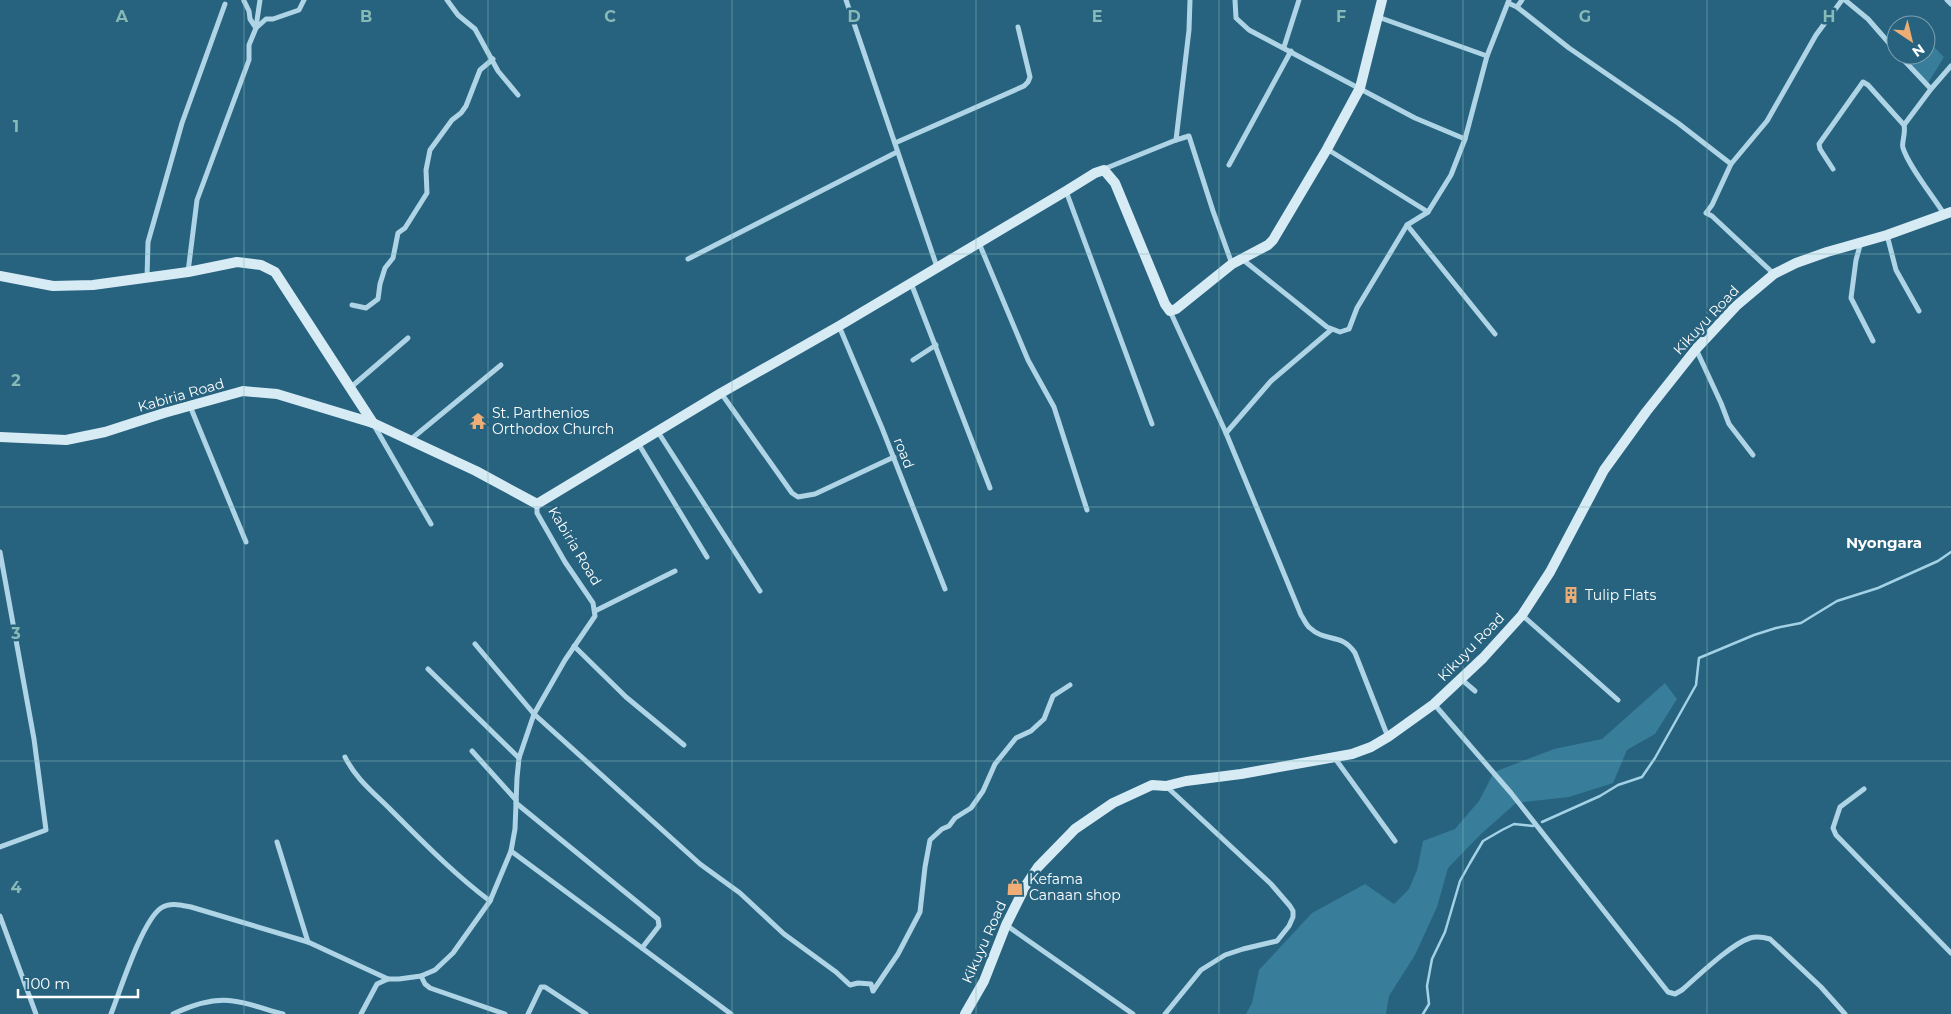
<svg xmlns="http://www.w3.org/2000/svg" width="1951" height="1014" font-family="Montserrat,sans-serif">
  <rect width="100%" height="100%" fill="#27637f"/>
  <g fill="#387d9a">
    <polygon points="1926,39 1944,57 1928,83 1908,63 1914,55 1926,55"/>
    <polygon points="1665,683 1677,699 1655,734 1627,750 1613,783 1569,797 1516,803 1481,834 1448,868 1437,907 1415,955 1389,996 1386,1014 1246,1014 1252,1003 1259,970 1312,913 1365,884 1394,904 1409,889 1417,870 1423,841 1455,829 1479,801 1494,772 1554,749 1602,739"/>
  </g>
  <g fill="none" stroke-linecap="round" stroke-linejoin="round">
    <g stroke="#a3d2e6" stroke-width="2.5">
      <polyline points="1542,822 1600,796 1618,785 1642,777 1655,758 1696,685 1699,658 1754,635 1776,628 1801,623 1837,601 1878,588 1938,561 1951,552"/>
      <polyline points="1423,1014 1429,1004 1427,986 1432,959 1445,932 1460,881 1470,863 1483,841 1502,830 1514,824 1533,826"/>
    </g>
    <g stroke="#aed4e5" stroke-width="5">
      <polyline points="447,0 458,15 475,29 498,71 518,95"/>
      <polyline points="846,0 937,267"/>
      <polyline points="1235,0 1236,18 1249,30 1415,118 1465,139"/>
      <polyline points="1845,0 1868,19 1896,51"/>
      <polyline points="1947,0 1951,4"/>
      <polyline points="1508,3 1517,7 1569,48 1678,123 1731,164 1712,205 1706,213 1712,216 1774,274"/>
      <polyline points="1517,7 1522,0"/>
      <polyline points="1378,17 1487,56"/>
      <polyline points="256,27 260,0"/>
      <polyline points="256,28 266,19 273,19 299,10 304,0"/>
      <polyline points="1284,47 1299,0"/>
      <polyline points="1899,55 1931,89"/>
      <polyline points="1176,140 1189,30 1190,0"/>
      <polyline points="895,143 1024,86 1028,82 1030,77 1018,27"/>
      <polyline points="1327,149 1428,212"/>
      <polyline points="1731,164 1767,121 1816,35 1842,0"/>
      <polyline points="1229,165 1291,51"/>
      <polyline points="1104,169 1176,140 1189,136 1213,211 1232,264"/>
      <polyline points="1833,169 1820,149 1819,144 1863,82 1868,85 1904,125"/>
      <polyline points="1066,191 1152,424"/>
      <path d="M1944,214c-11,-18 -35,-47 -41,-66 -2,-5 3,-13 1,-23l27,-36 20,-23"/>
      <polyline points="1407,225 1495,334"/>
      <polyline points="1887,235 1896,270 1919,311"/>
      <polyline points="1861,242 1856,260 1851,298 1873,341"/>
      <polyline points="979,243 1028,360 1054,407 1087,510"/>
      <polyline points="688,259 897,152"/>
      <polyline points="1242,259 1327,327 1340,332 1349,329 1357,308 1407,225 1428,212 1451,175 1465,139 1487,56 1509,0"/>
      <polyline points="188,272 197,200 249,60 249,45 256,28 250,19 249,11 244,1"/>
      <polyline points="147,278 148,242 182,123 225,4"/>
      <polyline points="911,283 990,488"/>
      <polyline points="352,305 366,308 378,299 380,284 385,268 393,258 398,233 405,228 427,193 426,170 430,150 452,120 461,113 466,106 480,70 493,59"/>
      <path d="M1170,311l56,122 75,182c3,4 5,10 9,13 16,15 31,4 45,25l33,84"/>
      <polyline points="839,326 882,428 945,589"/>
      <polyline points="1696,349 1721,403 1729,424 1753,455"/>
      <polyline points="913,360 936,345"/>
      <polyline points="350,388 408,338"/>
      <polyline points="721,393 792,493 798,497 815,494 894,457"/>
      <polyline points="190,406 246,542"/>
      <polyline points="375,427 431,524"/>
      <polyline points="658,432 760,591"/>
      <polyline points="1226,433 1271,381 1331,330"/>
      <polyline points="410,440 501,365"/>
      <polyline points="638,443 707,557"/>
      <polyline points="0,552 34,739 46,830 0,847"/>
      <polyline points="595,611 675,571"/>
      <polyline points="1522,615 1618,700"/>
      <polyline points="475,644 534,714 700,864 740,893 784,934 836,972 850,985 858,983 871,984 873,991 898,954 920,912 925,867 930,840 942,829 949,826 955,818 971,808 983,791 995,764 1016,738 1031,731 1044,719 1053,696 1070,685"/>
      <polyline points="574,646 626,697 684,745"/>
      <polyline points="428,669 519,758"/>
      <polyline points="1461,679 1475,691"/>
      <path d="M1434,704l77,89 157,199 7,2 7,-4c16,-14 49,-46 68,-52 7,-2 13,-1 20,1l51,48 24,27"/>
      <polyline points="472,751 516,800"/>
      <path d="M345,757c11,22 28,35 45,52 33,33 64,65 100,92"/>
      <polyline points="1334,757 1395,841"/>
      <polyline points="1864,789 1840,807 1833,828 1836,835 1951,953"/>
      <polyline points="516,803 658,919 659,926 642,948"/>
      <polyline points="277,842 308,942 388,979"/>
      <polyline points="511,851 731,1014"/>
      <polyline points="0,916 36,1014"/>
      <polyline points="1006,925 1133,1014"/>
      <polyline points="421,976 425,984 430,988 505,1014"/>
      <path d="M111,1014c9,-23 31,-93 50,-106 9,-6 20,-3 30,-1l117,35"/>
      <path d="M173,1014c17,-8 41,-16 60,-13 17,2 34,9 50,13"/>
      <polyline points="361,1014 377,984 388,979 399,979 421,976 435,970 453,953 490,901 511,851 515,829 517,778 519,758 534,714 565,660 595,616 593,603 565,562 537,513 537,504"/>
      <polyline points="528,1014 541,987 545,987 586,1014"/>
      <polyline points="1165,1014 1201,970 1225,955 1243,949 1277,941 1289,926 1293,917 1293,911 1290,906 1271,884 1167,787"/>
    </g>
    <g stroke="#d7ebf5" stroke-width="10">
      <polyline points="0,276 53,286 93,285 188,272 237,262 261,265 275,272 373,423"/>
      <polyline points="0,437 66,440 105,432 164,413 243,391 277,394 373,423 476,471 537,504 721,393 839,326 1066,191 1095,173 1104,170 1115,183 1165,304 1170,311 1176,309 1232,264 1268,245 1273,240 1327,149 1360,88 1382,0"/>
      <polyline points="965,1014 984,981 1006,925 1026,885 1038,867 1075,829 1113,803 1152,785 1166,786 1186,781 1241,774 1352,754 1371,747 1388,737 1434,704 1483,658 1522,615 1550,572 1604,470 1646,412 1696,349 1736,306 1774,274 1796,263 1827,252 1887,235 1951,212"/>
    </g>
  </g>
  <path fill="none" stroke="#87bab6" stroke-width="1" stroke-opacity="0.55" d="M244,0v1014M488,0v1014M732,0v1014M976,0v1014M1219,0v1014M1463,0v1014M1707,0v1014M0,254h1951M0,507h1951M0,761h1951"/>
  <defs>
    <g id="temple-bare" transform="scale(1.35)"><path d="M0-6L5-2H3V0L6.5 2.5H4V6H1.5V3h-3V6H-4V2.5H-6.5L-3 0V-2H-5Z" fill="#edad74" stroke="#27637f" stroke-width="2.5" paint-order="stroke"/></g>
    <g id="building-bare" transform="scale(1.35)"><path d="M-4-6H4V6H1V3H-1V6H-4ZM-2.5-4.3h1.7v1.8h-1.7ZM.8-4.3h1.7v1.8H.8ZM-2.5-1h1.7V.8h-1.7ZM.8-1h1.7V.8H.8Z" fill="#edad74" stroke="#27637f" stroke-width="2.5" paint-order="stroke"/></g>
    <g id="shop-bare" transform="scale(1.35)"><path d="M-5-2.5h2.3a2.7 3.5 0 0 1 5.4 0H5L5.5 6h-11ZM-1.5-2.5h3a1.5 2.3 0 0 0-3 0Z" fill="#edad74" stroke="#27637f" stroke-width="2.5" paint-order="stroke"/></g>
  </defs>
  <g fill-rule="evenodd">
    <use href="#temple-bare" x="478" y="421"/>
    <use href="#building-bare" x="1571" y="595"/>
    <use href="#shop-bare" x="1015" y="887"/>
  </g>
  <g text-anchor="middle" stroke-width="5" stroke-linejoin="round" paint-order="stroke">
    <g font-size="14" fill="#fff" stroke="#27637f">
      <text transform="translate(1706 320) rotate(-47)" y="5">Kikuyu Road</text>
      <text transform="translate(181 395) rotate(-16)" y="5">Kabiria Road</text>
      <text transform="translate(904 453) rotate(69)" y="5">road</text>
      <text transform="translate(575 546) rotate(59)" y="5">Kabiria Road</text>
      <text transform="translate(1471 647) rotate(-46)" y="5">Kikuyu Road</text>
      <text transform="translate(984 942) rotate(-66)" y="5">Kikuyu Road</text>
    </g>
    <g font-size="14" fill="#fff" stroke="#27637f" text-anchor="start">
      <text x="492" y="418">St. Parthenios<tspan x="492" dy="16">Orthodox Church</tspan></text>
      <text x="1585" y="600">Tulip Flats</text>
      <text x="1029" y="884">Kefama<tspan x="1029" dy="16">Canaan shop</tspan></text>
    </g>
    <g font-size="15" font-weight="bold" fill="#fff" stroke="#27637f">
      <text x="1884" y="548">Nyongara</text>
    </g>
  </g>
  <g font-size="16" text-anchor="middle" font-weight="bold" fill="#87bab6" stroke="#27637f" stroke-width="5" stroke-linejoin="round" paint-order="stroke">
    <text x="122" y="22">A</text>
    <text x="366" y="22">B</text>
    <text x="610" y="22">C</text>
    <text x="854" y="22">D</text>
    <text x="1097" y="22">E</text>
    <text x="1341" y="22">F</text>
    <text x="1585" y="22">G</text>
    <text x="1829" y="22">H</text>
    <text x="16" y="132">1</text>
    <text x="16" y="386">2</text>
    <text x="16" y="639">3</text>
    <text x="16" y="893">4</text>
  </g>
  <g transform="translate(1911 40) rotate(145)"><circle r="24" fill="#27637f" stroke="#7da1b2"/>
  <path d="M0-4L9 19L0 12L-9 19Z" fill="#edad74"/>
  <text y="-8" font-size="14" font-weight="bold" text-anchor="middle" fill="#ffffff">N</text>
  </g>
  <path d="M18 989v8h120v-8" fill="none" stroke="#ffffff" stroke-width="2.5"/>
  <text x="25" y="989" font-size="15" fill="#ffffff" stroke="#27637f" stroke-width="4" paint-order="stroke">100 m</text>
</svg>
